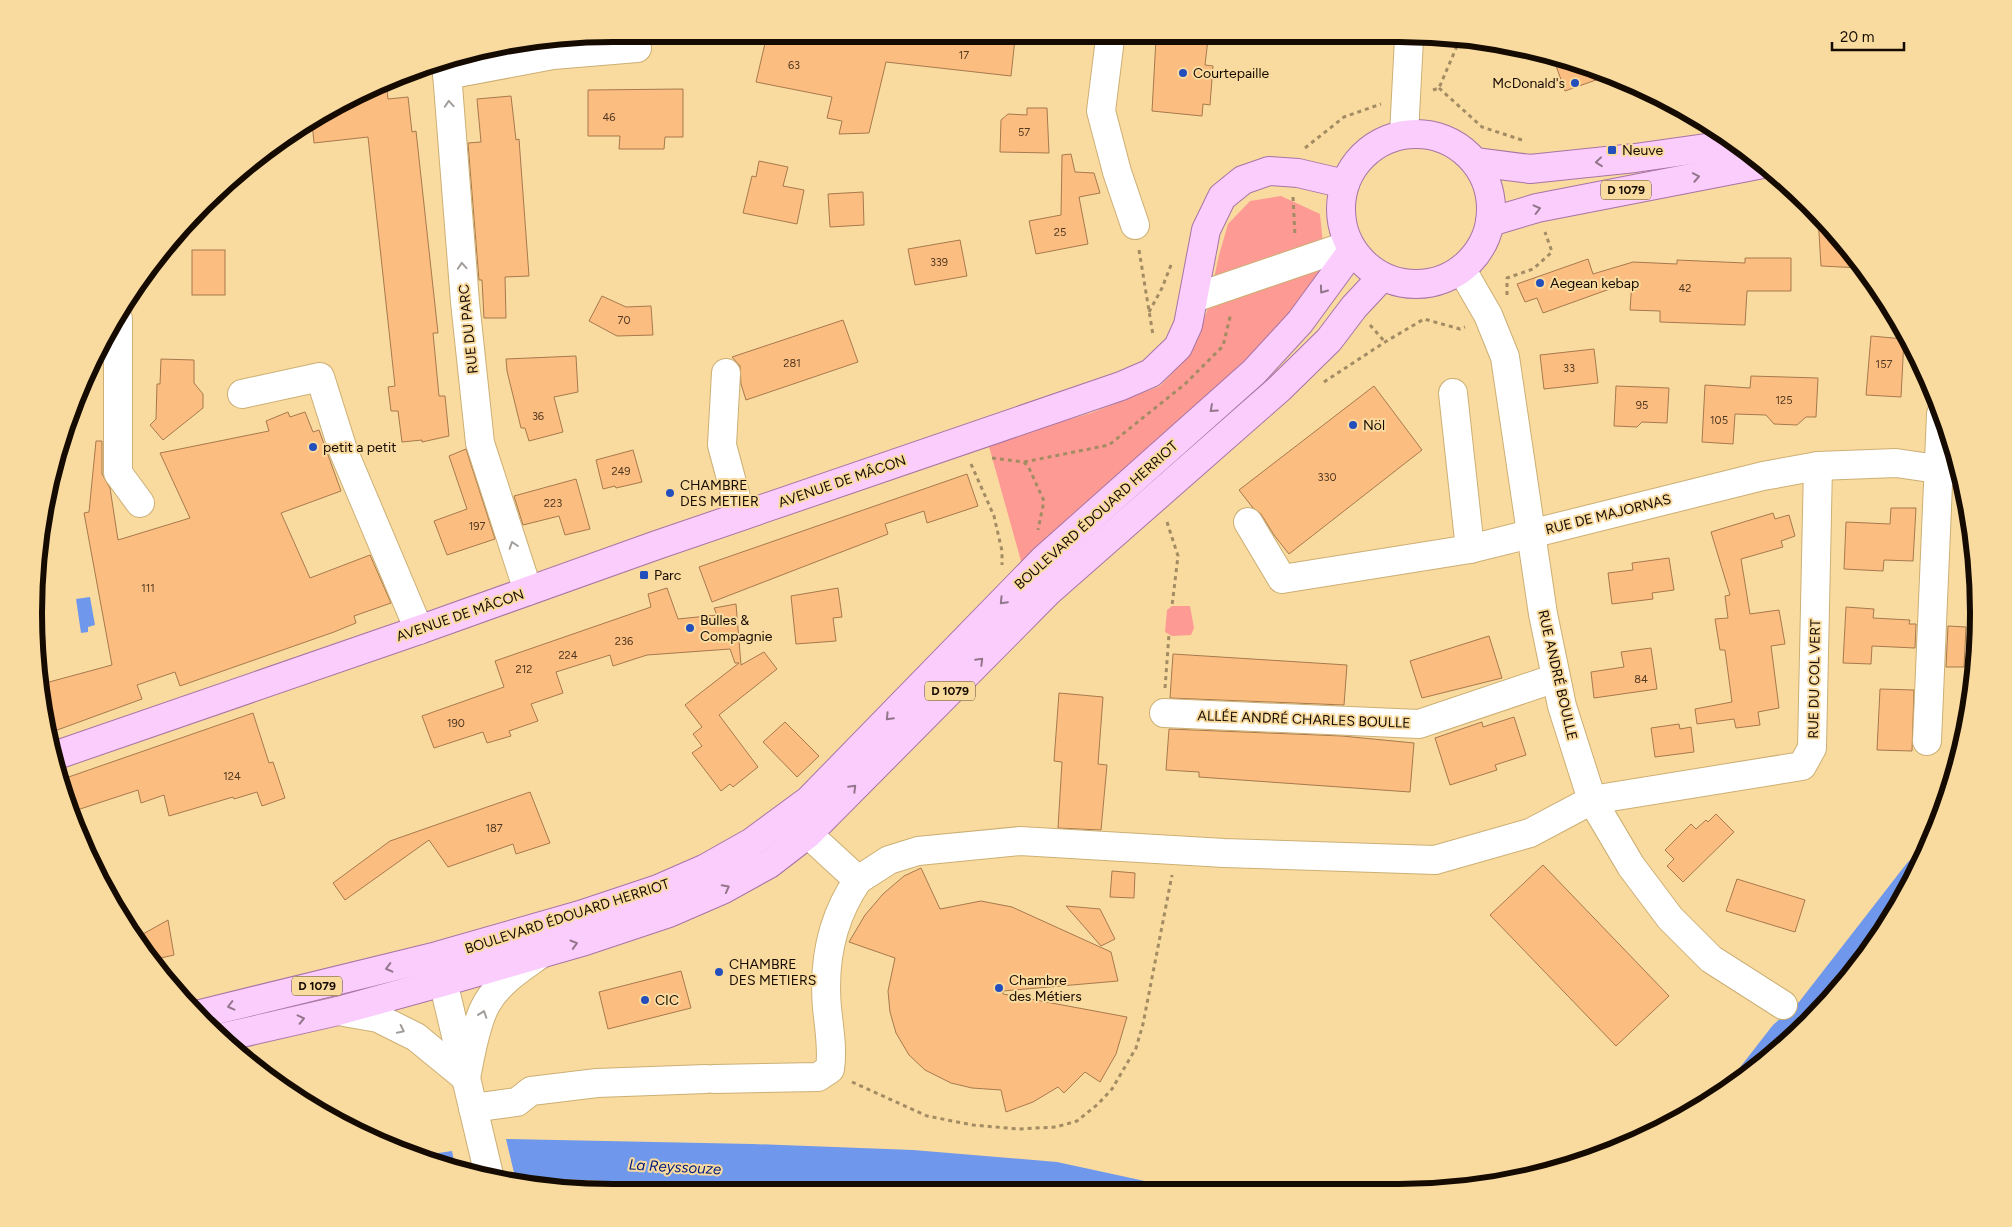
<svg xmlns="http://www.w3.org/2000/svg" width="2012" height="1227" font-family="Figtree,sans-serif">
  <rect width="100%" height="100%" fill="#f9dba0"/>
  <g fill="#fd9a94">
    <polygon points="1281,196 1320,214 1325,263 1287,326 1023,568 988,443 1091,413 1160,386 1190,355 1207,311 1219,255 1228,224 1250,201"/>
    <polygon points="1172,606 1190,606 1194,628 1191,635 1172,636 1165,632 1167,610"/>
  </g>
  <g fill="#6f97eb">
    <polygon points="90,597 95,625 88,627 88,632 81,633 76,599"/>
    <polygon points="1929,841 1919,870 1859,966 1781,1049 1720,1093 1773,1025 1799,1002 1907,863"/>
    <polygon points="506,1139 752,1144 913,1150 1057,1162 1191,1191 711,1189 650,1183 515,1177"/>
    <polygon points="452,1151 455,1166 418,1156"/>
  </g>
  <g fill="#fcbd80" stroke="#a7794d">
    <polygon points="766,39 1015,39 1011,76 886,62 869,133 839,134 842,121 827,118 832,97 756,82"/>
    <polygon points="1156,39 1208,39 1205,65 1213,66 1210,105 1203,104 1202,116 1152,111"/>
    <polygon points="1554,60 1588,69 1610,75 1565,91"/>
    <polygon points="386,81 388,99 408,97 412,132 416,131 438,333 433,333 439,396 445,396 449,436 422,442 422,440 402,442 398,411 391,411 388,387 395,386 368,137 314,143 312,122 357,94"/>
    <polygon points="683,89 683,137 665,137 664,149 619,149 620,136 588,136 588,90"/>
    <polygon points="511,96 516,140 519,139 529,276 505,277 506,318 484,318 482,280 479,280 468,143 481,142 477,99"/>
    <polygon points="1027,108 1047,108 1049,153 1000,152 1001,120 1008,114 1027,115"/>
    <polygon points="1071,154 1075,172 1094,173 1100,193 1079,197 1088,244 1036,254 1029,221 1061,215 1062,155"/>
    <polygon points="759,161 788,167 783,186 804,190 797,224 743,213 752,176 756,177"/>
    <polygon points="863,192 864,225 830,227 828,194"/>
    <polygon points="1818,216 1834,231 1861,268 1821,266"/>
    <polygon points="960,240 967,276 915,285 908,249"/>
    <rect x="192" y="250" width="33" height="45"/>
    <polygon points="1745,258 1791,258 1791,291 1747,291 1745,325 1660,322 1660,311 1630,310 1632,281 1543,313 1537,298 1525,302 1517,284 1588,259 1593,274 1633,262 1677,264 1677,260 1745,263"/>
    <polygon points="602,296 626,307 651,306 653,335 617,336 589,321"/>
    <polygon points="843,320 858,362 746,400 741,384 740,366 732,357"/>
    <polygon points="1871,336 1904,339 1901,397 1866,395"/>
    <polygon points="1594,349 1598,383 1544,389 1540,355"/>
    <polygon points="576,356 578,392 554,397 563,432 529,441 525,428 521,428 507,371 506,359"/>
    <polygon points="161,359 194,360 194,383 203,394 203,408 163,440 150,425 156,419 157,384 160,384"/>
    <polygon points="1751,376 1818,378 1816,417 1806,417 1797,425 1774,424 1766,415 1735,414 1733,444 1702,442 1705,385 1750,388"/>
    <polygon points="1374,386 1422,450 1289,554 1274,535 1261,514 1253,508 1239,490"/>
    <polygon points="1616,386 1669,388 1667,423 1642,422 1637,427 1614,426"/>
    <polygon points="288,412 290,417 305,412 313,432 319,430 341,491 281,513 310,578 370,555 391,603 354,616 356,623 334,632 180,686 175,672 137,685 142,699 49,733 38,685 112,665 84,513 89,512 96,441 102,441 102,474 110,488 118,540 190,518 160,453 269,431 266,421"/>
    <polygon points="466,449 495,539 447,555 434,521 467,509 449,456"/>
    <polygon points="633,450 642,482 616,488 615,486 603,489 596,460"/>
    <polygon points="967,474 978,506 927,523 924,511 885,524 888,534 712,602 699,567"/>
    <polygon points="576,479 590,529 565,535 559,516 523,525 514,496"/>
    <polygon points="1891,508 1916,508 1913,561 1884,560 1883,571 1844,569 1846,522 1890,524"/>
    <polygon points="1773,513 1775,519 1789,515 1795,536 1781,541 1783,547 1741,559 1750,614 1779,610 1785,644 1771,646 1779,708 1758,712 1760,725 1736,728 1734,719 1697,724 1695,709 1732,702 1725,650 1720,650 1715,619 1728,618 1725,596 1730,595 1711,532"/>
    <polygon points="1669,558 1674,590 1652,593 1653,599 1612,604 1608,573 1633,570 1632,563"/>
    <polygon points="667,588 678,619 717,615 714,608 736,604 741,665 764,652 777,669 719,715 758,767 733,787 730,784 721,791 692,753 702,746 693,734 702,727 685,705 739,663 735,663 730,649 647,655 613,666 610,655 556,672 563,693 531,704 538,721 509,731 511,736 487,743 483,732 434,748 422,716 504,687 495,661 651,607 648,594"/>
    <polygon points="838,588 842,617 833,618 836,641 796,644 791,596"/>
    <polygon points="1846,607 1874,609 1873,618 1910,620 1909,624 1916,624 1915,648 1872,646 1871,664 1843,663"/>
    <polygon points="1948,626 1966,627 1964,667 1946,667"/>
    <polygon points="1489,636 1502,678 1422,698 1410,661"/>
    <polygon points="1651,648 1657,689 1594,698 1591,672 1624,667 1621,652"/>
    <polygon points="1173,654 1347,665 1344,705 1170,698"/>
    <polygon points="1880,689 1914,690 1912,751 1877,750"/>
    <polygon points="1059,693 1103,697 1098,764 1107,765 1101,830 1058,828 1062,762 1054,761"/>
    <polygon points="253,713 269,763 273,762 285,798 262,806 257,792 234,799 233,797 169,816 164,795 141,803 138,790 71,812 64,800 60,780"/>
    <polygon points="1514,717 1526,755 1495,765 1497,770 1450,785 1435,738 1482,722 1483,727"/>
    <polygon points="785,722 819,756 797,777 763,742"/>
    <polygon points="1679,724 1680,729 1691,727 1694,752 1655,757 1651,728"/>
    <polygon points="1169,729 1342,736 1414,743 1410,792 1199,777 1199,772 1166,770"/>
    <polygon points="530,792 550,843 516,854 513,844 448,867 429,840 345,900 333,883 390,841"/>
    <polygon points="1716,814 1734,832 1683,882 1667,866 1674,859 1665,850 1691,824 1696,829 1706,820 1708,822"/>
    <polygon points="1543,865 1669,996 1616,1046 1490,915"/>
    <polygon points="921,868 940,909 981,901 1012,907 1111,952 1118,981 1003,991 1003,994 1127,1017 1116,1054 1100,1082 1085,1072 1064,1093 1058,1087 1033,1102 1006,1112 1001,1090 972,1088 951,1083 925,1070 909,1055 896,1033 890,1012 888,991 895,958 849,942 865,915 883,894 904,876"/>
    <polygon points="1112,871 1135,873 1134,898 1110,897"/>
    <polygon points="1737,879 1805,900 1795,932 1726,911"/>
    <polygon points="1066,906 1100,909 1115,939 1101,946"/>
    <polygon points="168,920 174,955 152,960 134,939"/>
    <polygon points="681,971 691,1008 608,1029 599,992"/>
  </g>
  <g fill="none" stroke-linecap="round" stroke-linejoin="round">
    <g stroke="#ccaf74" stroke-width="30">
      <g id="minor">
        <polyline points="1110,39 1101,111 1117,172 1135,225"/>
        <polyline points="446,60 465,302 480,443 528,591"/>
        <polyline points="447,75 553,55 637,48"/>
        <polyline points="1404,134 1409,39"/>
        <polyline points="1462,270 1488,315 1505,357 1543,614 1562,706 1592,800 1631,866 1670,918 1711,959 1783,1005"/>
        <polyline points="1194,298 1349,245"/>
        <polyline points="118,319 118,473 140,503"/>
        <polyline points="726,373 722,445 741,516"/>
        <polyline points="1453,393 1470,549"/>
        <polyline points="242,394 320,377 343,450 419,630"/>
        <polyline points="1248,522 1282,579 1470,549 1763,476 1818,466 1896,463 1958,472"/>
        <polyline points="1164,713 1419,724 1556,678"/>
        <polyline points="1927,741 1941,414"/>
        <polyline points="808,834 858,880 889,860 918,851 1020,841 1224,853 1435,860 1530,833 1592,800 1802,766 1812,748 1818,466"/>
        <polyline points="438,960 489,1175"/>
        <path d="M338,1011l40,7 38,19 50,41c4,-21 10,-57 21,-75 12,-21 33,-34 51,-47"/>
        <path d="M714,1079l104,-2 12,-8c3,-20 -1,-41 -3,-61 -4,-46 4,-89 31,-128"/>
        <polyline points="473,1108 517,1102 531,1091 597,1083 706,1079"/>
      </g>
    </g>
    <g stroke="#a874a4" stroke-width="30">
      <g id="major">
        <circle cx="1416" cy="209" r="75"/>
        <polyline points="1475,162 1530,169 1635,158 1734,144"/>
        <polyline points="1490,222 1537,208 1763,164"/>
        <polyline points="54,756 419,630 657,545 1121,386 1151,373 1178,347 1188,325 1206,230 1222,197 1243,180 1269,171 1298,173 1345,184"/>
        <polyline points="196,1015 437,956 580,915 658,889 706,868 752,842 809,800 1043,560 1254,372 1300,322 1352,251"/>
        <polyline points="220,1038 338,1011 443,982 585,941 669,913 722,890 769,864 808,834 1049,591 1279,389 1329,340 1354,307 1382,277"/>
      </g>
    </g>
    <g stroke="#a38c63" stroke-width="3" stroke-dasharray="4 4" stroke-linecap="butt">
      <polyline points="1439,88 1482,127 1522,140"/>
      <polyline points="1433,90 1439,88 1460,39"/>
      <polyline points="1305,148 1344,117 1381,104"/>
      <polyline points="1293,197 1295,236"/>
      <polyline points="1139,250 1153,335"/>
      <polyline points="1507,295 1507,278 1533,269 1552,252 1545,232"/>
      <polyline points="1149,312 1162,288 1171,265"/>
      <polyline points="1370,325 1385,342"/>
      <polyline points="1324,382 1385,342 1424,319 1460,329 1465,327"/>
      <polyline points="992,458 1024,462 1029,468 1044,501 1038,530"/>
      <polyline points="1024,462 1109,445 1185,384 1223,346 1231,313"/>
      <polyline points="971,464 994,516 1002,551 1002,565"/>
      <polyline points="1167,522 1178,556 1172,606"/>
      <polyline points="1165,688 1169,634"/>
      <polyline points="852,1082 927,1116 973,1125 1018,1129 1056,1127 1077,1121 1098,1104 1112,1089 1136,1048 1143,1024 1172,875"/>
    </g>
    <use href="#minor" stroke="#fff" stroke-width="28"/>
    <use href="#major" stroke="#facdfd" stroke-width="28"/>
  </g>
  <defs><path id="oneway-chevron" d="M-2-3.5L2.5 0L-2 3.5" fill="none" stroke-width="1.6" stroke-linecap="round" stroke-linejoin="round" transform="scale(1.25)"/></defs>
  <g stroke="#a29d99">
    <use href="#oneway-chevron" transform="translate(449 104) rotate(-94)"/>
    <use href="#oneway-chevron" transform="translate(462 266) rotate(-94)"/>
    <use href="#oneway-chevron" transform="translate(513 545) rotate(-108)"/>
    <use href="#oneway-chevron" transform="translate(483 1014) rotate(-71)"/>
    <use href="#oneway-chevron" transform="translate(401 1030) rotate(26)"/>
  </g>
  <g stroke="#93768b">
    <use href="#oneway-chevron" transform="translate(1599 162) rotate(174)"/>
    <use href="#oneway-chevron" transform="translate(1696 177) rotate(-11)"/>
    <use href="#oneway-chevron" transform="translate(1537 209) rotate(-14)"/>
    <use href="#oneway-chevron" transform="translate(1323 290) rotate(126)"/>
    <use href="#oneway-chevron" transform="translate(1213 409) rotate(138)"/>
    <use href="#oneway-chevron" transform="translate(1003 601) rotate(134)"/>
    <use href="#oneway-chevron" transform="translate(980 661) rotate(-45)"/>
    <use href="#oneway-chevron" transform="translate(889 717) rotate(134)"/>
    <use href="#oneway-chevron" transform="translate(853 788) rotate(-45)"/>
    <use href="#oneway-chevron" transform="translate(726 888) rotate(-28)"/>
    <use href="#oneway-chevron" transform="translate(574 944) rotate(-16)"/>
    <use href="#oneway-chevron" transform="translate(389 968) rotate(166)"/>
    <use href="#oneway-chevron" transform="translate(231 1006) rotate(166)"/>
    <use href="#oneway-chevron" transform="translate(301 1019) rotate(-13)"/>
  </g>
  <g fill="#234ebc" stroke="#f9dba0" stroke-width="2">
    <circle cx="1183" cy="73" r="5"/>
    <circle cx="1575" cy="83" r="5"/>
    <rect x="1607" y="145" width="10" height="10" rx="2.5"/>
    <circle cx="1540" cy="283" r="5"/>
    <circle cx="1353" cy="425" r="5"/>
    <circle cx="313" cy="447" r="5"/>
    <circle cx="670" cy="493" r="5"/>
    <rect x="639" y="570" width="10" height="10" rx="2.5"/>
    <circle cx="690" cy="628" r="5"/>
    <circle cx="719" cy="972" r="5"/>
    <circle cx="999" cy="988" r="5"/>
    <circle cx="645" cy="1000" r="5"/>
  </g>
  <g text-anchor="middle" stroke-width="4" stroke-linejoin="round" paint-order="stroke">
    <g font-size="11" fill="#503820">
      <text x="964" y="59">17</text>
      <text x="794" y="69">63</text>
      <text x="609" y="121">46</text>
      <text x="1024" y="136">57</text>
      <text x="1060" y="236">25</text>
      <text x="939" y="266">339</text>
      <text x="1685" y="292">42</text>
      <text x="624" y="324">70</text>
      <text x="792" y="367">281</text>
      <text x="1884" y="368">157</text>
      <text x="1569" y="372">33</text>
      <text x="1784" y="404">125</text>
      <text x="1642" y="409">95</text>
      <text x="538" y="420">36</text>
      <text x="1719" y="424">105</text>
      <text x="621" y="475">249</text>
      <text x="1327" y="481">330</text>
      <text x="553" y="507">223</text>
      <text x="477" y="530">197</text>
      <text x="148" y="592">111</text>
      <text x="624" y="645">236</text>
      <text x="568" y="659">224</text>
      <text x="524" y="673">212</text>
      <text x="1641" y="683">84</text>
      <text x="456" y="727">190</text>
      <text x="232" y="780">124</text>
      <text x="494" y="832">187</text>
    </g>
    <g fill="#f9dba0" stroke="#5a4930" stroke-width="1">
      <rect x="1601" y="180.5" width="50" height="19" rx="4"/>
      <rect x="925" y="681.5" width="50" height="19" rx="4"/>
      <rect x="292" y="976.5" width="50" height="19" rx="4"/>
    </g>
    <g font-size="12" font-weight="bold" fill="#160b00">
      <text x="1626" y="194">D 1079</text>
      <text x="950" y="695">D 1079</text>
      <text x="317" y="990">D 1079</text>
    </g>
    <g font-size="14" fill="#160b00" stroke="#f9dba0" text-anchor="start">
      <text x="1193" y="78">Courtepaille</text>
      <text x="1565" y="88" text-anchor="end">McDonald's</text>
      <text x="1622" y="155">Neuve</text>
      <text x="1550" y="288">Aegean kebap</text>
      <text x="1363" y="430">Nöl</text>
      <text x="323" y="452">petit a petit</text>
      <text x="680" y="490">CHAMBRE<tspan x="680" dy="16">DES METIER</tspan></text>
      <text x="654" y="580">Parc</text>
      <text x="700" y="625">Bulles &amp;<tspan x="700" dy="16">Compagnie</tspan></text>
      <text x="729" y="969">CHAMBRE<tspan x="729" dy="16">DES METIERS</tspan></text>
      <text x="1009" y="985">Chambre<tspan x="1009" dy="16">des Métiers</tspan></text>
      <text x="655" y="1005">CIC</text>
    </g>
    <g font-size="14" fill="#160b00" stroke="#f9dba0">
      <text transform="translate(468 329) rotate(-96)" y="5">RUE DU PARC</text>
      <text transform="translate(842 481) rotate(-19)" y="5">AVENUE DE MÂCON</text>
      <text transform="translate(1608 514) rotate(-14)" y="5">RUE DE MAJORNAS</text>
      <text transform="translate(1096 515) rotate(-42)" y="5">BOULEVARD ÉDOUARD HERRIOT</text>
      <text transform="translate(460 615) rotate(-19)" y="5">AVENUE DE MÂCON</text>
      <text transform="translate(1558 675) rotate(77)" y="5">RUE ANDRÉ BOULLE</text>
      <text transform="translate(1814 679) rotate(-89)" y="5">RUE DU COL VERT</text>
      <text transform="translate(1304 719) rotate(2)" y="5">ALLÉE ANDRÉ CHARLES BOULLE</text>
      <text transform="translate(567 916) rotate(-18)" y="5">BOULEVARD ÉDOUARD HERRIOT</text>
    </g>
    <g font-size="15" font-style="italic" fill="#011a7c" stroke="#f9dba0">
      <text transform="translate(675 1167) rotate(3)" y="5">La Reyssouze</text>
    </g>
  </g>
  <path d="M0 0H2012V1227H0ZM613 42H1399A571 571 0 0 1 1970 613V613A571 571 0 0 1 1399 1184H613A571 571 0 0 1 42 613V613A571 571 0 0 1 613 42Z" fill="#f9dba0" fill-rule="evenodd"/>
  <path fill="none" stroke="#160b00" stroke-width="6" d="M613 42H1399A571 571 0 0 1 1970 613V613A571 571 0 0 1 1399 1184H613A571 571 0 0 1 42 613V613A571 571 0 0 1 613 42Z"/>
  <path d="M1832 42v8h72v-8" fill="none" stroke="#160b00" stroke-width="2.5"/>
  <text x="1840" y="42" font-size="15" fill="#160b00" stroke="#f9dba0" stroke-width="4" paint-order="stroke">20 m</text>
</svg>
